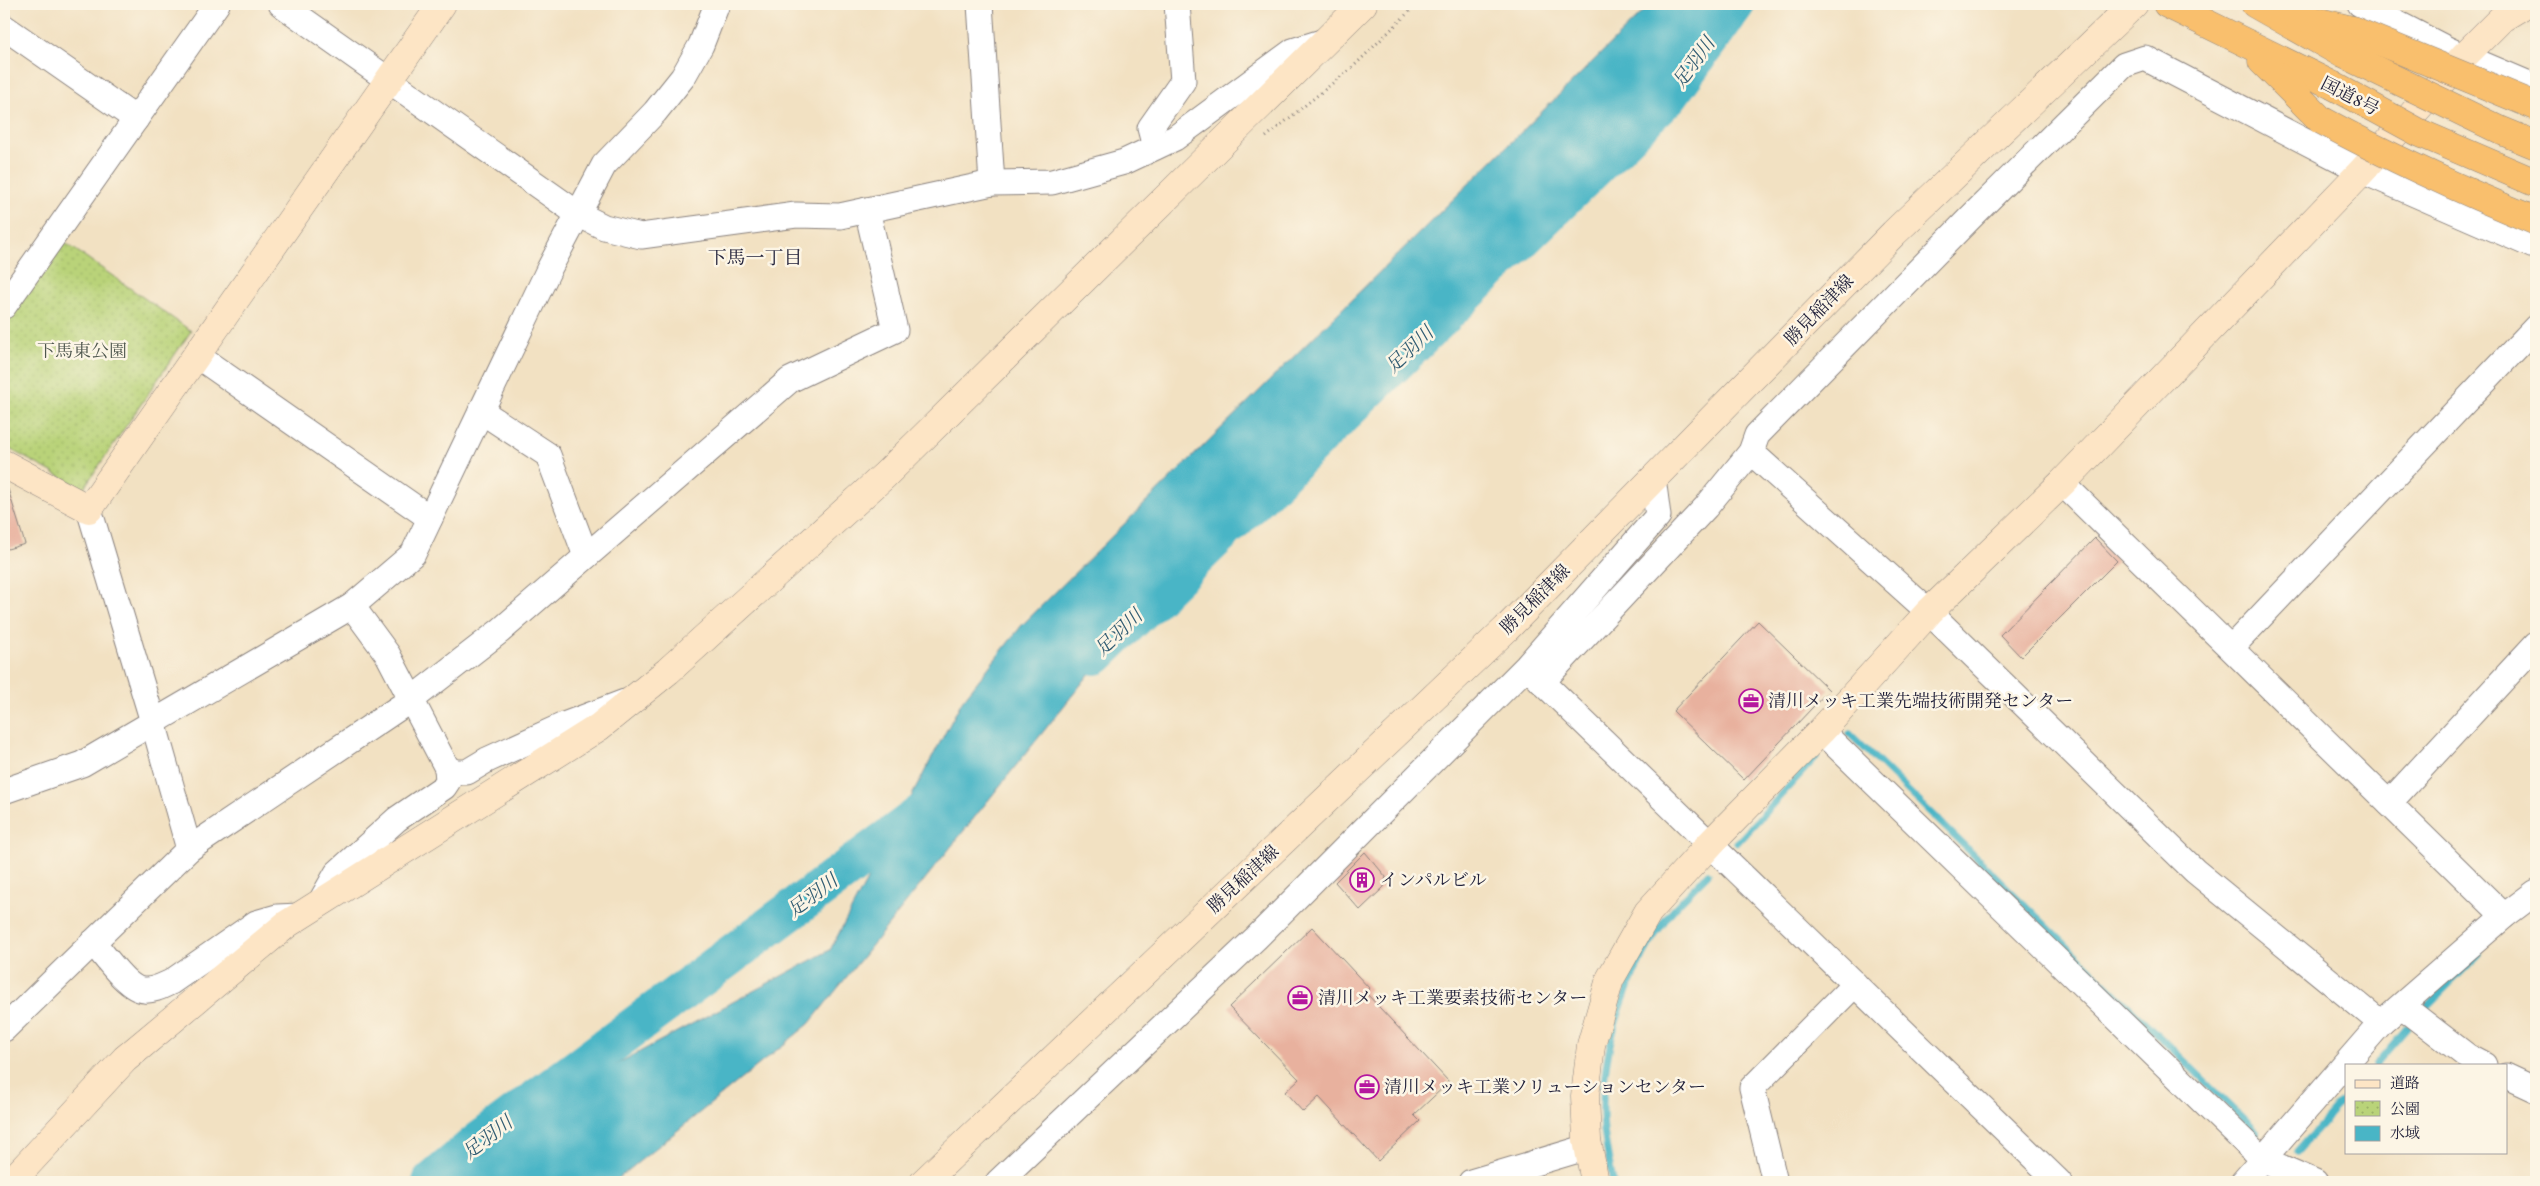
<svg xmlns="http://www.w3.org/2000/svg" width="2540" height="1186" font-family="'EB Garamond','Noto Serif JP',serif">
  <defs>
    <pattern id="park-dots" width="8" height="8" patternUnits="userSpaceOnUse" patternTransform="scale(1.25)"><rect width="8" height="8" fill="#b9d379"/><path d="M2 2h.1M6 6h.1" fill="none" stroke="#9fb56a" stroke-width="1.8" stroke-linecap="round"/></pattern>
  </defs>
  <rect width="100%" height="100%" fill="#fcf5e5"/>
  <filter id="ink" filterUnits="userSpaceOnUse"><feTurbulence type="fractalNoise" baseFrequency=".02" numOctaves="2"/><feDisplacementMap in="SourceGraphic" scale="10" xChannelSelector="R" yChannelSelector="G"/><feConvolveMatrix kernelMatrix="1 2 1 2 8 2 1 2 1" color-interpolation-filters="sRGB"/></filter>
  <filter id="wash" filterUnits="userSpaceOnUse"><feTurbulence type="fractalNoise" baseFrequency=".0096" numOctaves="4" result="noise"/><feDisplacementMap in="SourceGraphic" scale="20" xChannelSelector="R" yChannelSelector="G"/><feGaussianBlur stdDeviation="1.12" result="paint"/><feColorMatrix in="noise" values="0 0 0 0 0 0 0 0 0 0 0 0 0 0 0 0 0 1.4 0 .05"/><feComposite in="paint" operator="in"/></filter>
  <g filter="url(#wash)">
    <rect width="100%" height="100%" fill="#f2e1c2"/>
    <polygon fill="url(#park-dots)" stroke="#6e7a5a" points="60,239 191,331 83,489 4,446 4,319"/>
    <polygon fill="#49b5c6" stroke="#366c80" points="1651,4 1759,4 1136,616 809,1024 614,1182 412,1182 499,1127 830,950 962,701 1022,625"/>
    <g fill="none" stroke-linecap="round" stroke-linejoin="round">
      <g stroke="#49b5c6" stroke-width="7">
        <polyline points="1850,734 2257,1132"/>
        <polyline points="1737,843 1816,757"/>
        <polyline points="2425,1008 2479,954"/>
        <polyline points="2375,1065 2407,1028"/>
        <polyline points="2297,1152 2346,1097"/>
        <path d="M1613,1182c-3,-17 -7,-35 -9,-52 -7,-73 23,-163 69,-220 11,-12 23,-24 35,-36"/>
      </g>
      <g stroke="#49b5c6" stroke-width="40">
        <polyline points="1096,655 1668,96 1735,4"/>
        <polyline points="432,1182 480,1141 932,806"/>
      </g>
    </g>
    <g id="blocks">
      <g fill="#e8b19e">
        <polygon points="4,489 8,489 25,544 4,550"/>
        <polygon points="2095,538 2117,561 2021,657 2000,635"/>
        <polygon points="1758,621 1829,690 1744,780 1673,711"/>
        <polygon points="1365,852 1386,877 1384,887 1360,910 1335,882"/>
        <polygon points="1312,927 1370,989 1366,993 1449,1082 1414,1115 1420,1121 1378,1161 1319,1097 1303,1112 1285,1092 1299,1079 1229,1007"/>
      </g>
    </g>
  </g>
  <g filter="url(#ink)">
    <use href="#blocks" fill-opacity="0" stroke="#8a827e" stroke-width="1"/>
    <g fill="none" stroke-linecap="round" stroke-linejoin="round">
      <g stroke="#8a827e" stroke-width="27">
        <g id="street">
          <polyline points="281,4 578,214 604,227 641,236 796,215 840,216 992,183 1052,182 1124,162 1175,138 1293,51 1325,41"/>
          <polyline points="980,4 992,183"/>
          <polyline points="2360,4 2449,50 2536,87"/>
          <polyline points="4,27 136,119"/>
          <polyline points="1155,147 1150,128 1183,81 1177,4"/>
          <polyline points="4,306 217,4"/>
          <polyline points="196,355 430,518"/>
          <polyline points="481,411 548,455 586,556"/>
          <polyline points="1751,452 1929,612 2195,871 2381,1023"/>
          <polyline points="2062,483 2504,916"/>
          <polyline points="89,509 153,722 189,849"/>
          <polyline points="352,606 388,655 447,768 455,772 467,772 487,760 564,725 625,702"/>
          <polyline points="2231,648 2536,327"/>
          <polyline points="1530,670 2059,1182"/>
          <polyline points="1542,682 1706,507 1751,452 1757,435 1969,219 2124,65 2145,58 2362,171 2536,247"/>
          <polyline points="1821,731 2262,1159 2315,1182"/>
          <polyline points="4,791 82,764 352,606 413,554 549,269 604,165 655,112 683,77 701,45 717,4"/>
          <polyline points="2389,803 2536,644"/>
          <polyline points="321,901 337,873 397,819 444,787 448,781 447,768"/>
          <path d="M93,942c11,13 35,48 51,48 10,1 18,-4 27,-8l85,-59 21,-6 22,-1"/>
          <polyline points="2402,1006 2467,1056 2484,1065"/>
          <polyline points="4,1029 189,849 412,699 500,631 790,380 895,330 867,210"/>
          <polyline points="2506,1076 2536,1090"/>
          <polyline points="998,1182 1256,938 1527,666 1658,516 1653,478"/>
          <polyline points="1471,1182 1588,1147"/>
          <polyline points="1775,1182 1752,1088 1855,984"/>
          <polyline points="2243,1182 2381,1023 2504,916 2536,892"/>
        </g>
      </g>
      <g stroke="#8a827e" stroke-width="29">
        <g id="secondary">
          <polyline points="4,464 89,509 442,4"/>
          <polyline points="11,1182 125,1059 287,924 599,727 668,671 884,476 1363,4"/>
          <polyline points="924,1182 1506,629 1894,233 2134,4"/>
          <polyline points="1595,1182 1587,1140 1585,1096 1591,1045 1610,979 1648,912 1710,844 1821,731 1929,612 2062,483 2362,171 2464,56 2502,18 2525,4"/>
        </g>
      </g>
      <g stroke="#8a827e" stroke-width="29">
        <g id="highway">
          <polyline points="2167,4 2332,85"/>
          <polyline points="2255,4 2343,54"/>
          <polyline points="2296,16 2352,30"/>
          <polyline points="2262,61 2321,120"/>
        </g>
      </g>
      <polyline stroke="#8a827e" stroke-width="3" stroke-dasharray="1 4" stroke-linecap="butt" points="1266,137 1355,65 1417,4"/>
      <use href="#street" stroke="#fff" stroke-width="25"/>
      <use href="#secondary" stroke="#fde5c5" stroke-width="28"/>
      <use href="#highway" stroke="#f9bf6d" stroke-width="28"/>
      <g stroke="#8a827e" stroke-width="29" stroke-linecap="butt">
        <g id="highway-bridge">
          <polyline points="2352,30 2536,106"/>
          <polyline points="2343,54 2502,131 2536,145"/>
          <polyline points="2332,85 2420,133 2536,183"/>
          <path d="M2321,120c70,38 142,71 215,101"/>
        </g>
      </g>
      <use href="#highway-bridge" stroke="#f9bf6d" stroke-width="28"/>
    </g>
  </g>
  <defs>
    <g id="office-ring" transform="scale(1.25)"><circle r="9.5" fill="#fcf5e5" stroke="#b5179e" stroke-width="1.5"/><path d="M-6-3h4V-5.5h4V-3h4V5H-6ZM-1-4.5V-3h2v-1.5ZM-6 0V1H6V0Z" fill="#b5179e"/></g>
    <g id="building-ring" transform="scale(1.25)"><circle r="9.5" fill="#fcf5e5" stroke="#b5179e" stroke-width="1.5"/><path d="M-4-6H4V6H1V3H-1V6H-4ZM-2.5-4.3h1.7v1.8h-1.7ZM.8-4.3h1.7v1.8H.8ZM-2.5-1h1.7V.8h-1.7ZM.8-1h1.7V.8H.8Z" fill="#b5179e"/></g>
  </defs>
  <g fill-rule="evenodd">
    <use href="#office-ring" x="1751" y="701"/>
    <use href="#building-ring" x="1362" y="880"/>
    <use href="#office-ring" x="1300" y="998"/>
    <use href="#office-ring" x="1367" y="1087"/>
  </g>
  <g text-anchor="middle" stroke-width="5" stroke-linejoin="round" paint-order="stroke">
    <g font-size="18" fill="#22223b" stroke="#fcf5e5">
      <text transform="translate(2350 96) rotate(27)" y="6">国道8号</text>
      <text transform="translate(1819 310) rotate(-46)" y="6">勝見稲津線</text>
      <text transform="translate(1535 599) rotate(-45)" y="6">勝見稲津線</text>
      <text transform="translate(1243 879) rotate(-43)" y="6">勝見稲津線</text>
    </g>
    <g font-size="18" fill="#4f574e" stroke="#fcf5e5">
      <text x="82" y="357">下馬東公園</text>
    </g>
    <g font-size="18" fill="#22223b" stroke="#fcf5e5" text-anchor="start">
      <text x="1768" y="707">清川メッキ工業先端技術開発センター</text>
      <text x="1380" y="886">インパルビル</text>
      <text x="1318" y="1004">清川メッキ工業要素技術センター</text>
      <text x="1384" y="1093">清川メッキ工業ソリューションセンター</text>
    </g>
    <g font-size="19" font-style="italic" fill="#325d73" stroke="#fcf5e5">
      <text transform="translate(1693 62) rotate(-54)" y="7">足羽川</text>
      <text transform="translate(1409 349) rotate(-44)" y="7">足羽川</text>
      <text transform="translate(1118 632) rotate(-44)" y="7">足羽川</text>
      <text transform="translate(812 895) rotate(-37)" y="7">足羽川</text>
      <text transform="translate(487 1137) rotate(-38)" y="7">足羽川</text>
    </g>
    <g font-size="19" fill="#22223b" stroke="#fcf5e5">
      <text x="755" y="264">下馬一丁目</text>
    </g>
  </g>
  <rect width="2540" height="1186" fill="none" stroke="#fcf5e5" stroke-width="20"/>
  <rect x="2345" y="1064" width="162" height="90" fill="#fcf5e5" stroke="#a5a1a1"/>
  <rect x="2355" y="1080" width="25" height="8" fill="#fde5c5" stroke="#a5a1a1"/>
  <text x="2390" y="1088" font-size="15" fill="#22223b">道路</text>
  <rect x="2355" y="1101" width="25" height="15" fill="url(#park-dots)" stroke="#a5a1a1"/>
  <text x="2390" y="1114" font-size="15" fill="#22223b">公園</text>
  <rect x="2355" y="1126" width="25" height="15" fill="#49b5c6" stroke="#a5a1a1"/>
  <text x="2390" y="1138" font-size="15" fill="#22223b">水域</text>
</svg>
